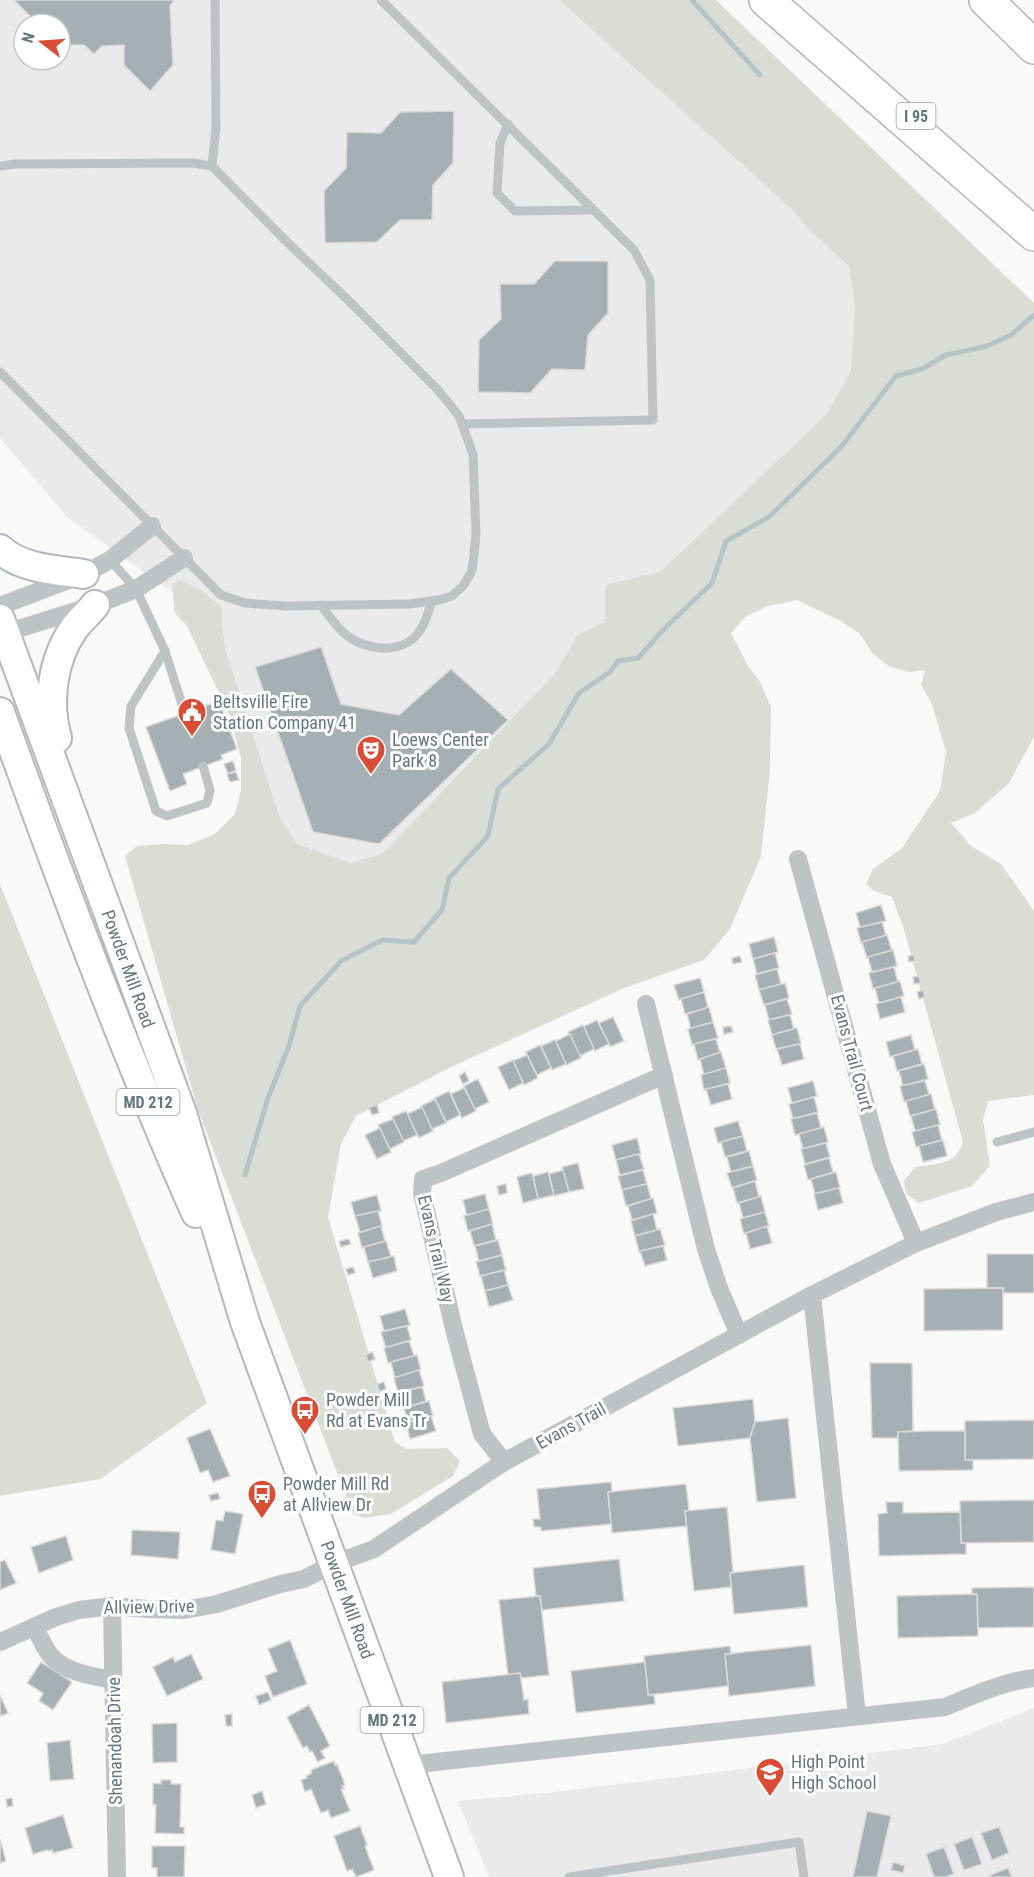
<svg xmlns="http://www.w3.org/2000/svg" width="1034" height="1877" font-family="'Roboto Condensed',sans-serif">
  <rect width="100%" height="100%" fill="#f9f9f7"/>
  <g fill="#eaeaea" fill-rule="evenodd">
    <path d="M0,0h584l364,327 -545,675 -133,-143 -42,-163 -50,-100 -110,-78 -68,-80zM24,24h36v36h-36z"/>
    <polygon points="1034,1708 1034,1877 489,1877 458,1801 555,1792 943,1744"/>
  </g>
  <g fill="#d9ddd6">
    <path d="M559,0h157l318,303v434l-25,46 -34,30 -24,10 20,23 30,18 33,47v184l-46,6 -5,19 7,46 -18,20 -53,17 -13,-9 -2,-13 11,-14c21,-3 41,-2 48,-25l-60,-216 -11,-29 -18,-6 -8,-7 7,-15 29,-21 38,-57 6,-39 -14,-48 -11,-19 4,-15 -16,2 -19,-5 -17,-13 -13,-20 -19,-13 -44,-21 -29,6 -23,11 -14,16 17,33 12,16 11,25 -1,62 -9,87 -31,73 -26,31 -80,28 -173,79 -95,49 -15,28 -13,73 67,225 12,7 40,-1 13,13 -7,15 -62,38 -27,4 -11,-4 -155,-404 -73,-254 12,-10 27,-2 24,1 27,-11 20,-20 6,-24v-32l-11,-42 -43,-90 -12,-13 -3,-29 9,-4 21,11 20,16v18l3,23 54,168 18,28 53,19 32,-9 172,-179 23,-39 22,-12 6,-1v-38l55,-13 167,-158 24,-43 4,-66 -6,-39 -41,-37 -15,-19z"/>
    <polygon points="0,884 207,1403 100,1479 0,1496"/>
  </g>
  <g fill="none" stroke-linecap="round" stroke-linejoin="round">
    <g stroke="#b7c4c7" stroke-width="5">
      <polyline points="692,0 760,75"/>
      <polyline points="245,1175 268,1098 289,1046 300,1006 341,961 382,940 414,942 442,910 449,878 488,836 498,789 549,744 579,693 610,672 618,661 638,658 663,630 712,583 726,541 769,517 841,447 896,376 922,369 946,355 987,346 1011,335 1033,316"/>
    </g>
  </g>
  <g fill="#a5afb4" stroke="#dbdad9" stroke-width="1.5">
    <polygon points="14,0 174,0 170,6 173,65 150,91 124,65 124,45 102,46 94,54 84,45 60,45 60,24 38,24"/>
    <polygon points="454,111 453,163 433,185 432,220 400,220 377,242 325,243 324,191 346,168 347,132 381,133 400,112"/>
    <polygon points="555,261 608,261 608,313 588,335 585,370 552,369 530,393 478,392 479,340 501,319 500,284 534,284"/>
    <polygon points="321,647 341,704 399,715 451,669 508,720 379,844 313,832 255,667"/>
    <polygon points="219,701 237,749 221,755 223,759 183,774 187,784 170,791 146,727"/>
    <polygon points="233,761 236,770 228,774 224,764"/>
    <polygon points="236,772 239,780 230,782 227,774"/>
    <polygon points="881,905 886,921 860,927 856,913"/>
    <polygon points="882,922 886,936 861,943 857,928"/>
    <polygon points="887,935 892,951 867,958 862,942"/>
    <polygon points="774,937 778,952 753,959 749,944"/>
    <polygon points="893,950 897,966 872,972 868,957"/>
    <polygon points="775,953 779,968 757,974 753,959"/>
    <polygon points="914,955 915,961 909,962 908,956"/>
    <polygon points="740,956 742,962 733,964 732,958"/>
    <polygon points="894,967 898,982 873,989 869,973"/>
    <polygon points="777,969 781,984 759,990 755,975"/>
    <polygon points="919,976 921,983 914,984 913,977"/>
    <polygon points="700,978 704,992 679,1000 674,985"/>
    <polygon points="900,981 904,996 879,1003 875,988"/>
    <polygon points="785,983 789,998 764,1005 759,990"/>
    <polygon points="923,990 925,997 919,999 917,992"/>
    <polygon points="704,992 708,1008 685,1014 681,999"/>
    <polygon points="901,997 905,1012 880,1019 876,1004"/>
    <polygon points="787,999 792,1014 769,1020 765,1005"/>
    <polygon points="709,1007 713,1022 691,1029 687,1014"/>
    <polygon points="790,1015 794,1029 772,1035 768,1020"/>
    <polygon points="613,1017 624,1041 610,1047 599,1023"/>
    <polygon points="597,1020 609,1044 595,1051 583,1027"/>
    <polygon points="713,1022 718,1038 692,1045 688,1029"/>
    <polygon points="583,1025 594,1049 580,1056 568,1032"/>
    <polygon points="731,1026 733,1032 724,1034 723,1027"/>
    <polygon points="797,1028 801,1044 776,1049 772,1035"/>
    <polygon points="570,1034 581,1058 566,1065 556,1041"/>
    <polygon points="911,1035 915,1050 890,1057 886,1042"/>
    <polygon points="716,1039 720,1053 698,1060 694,1044"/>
    <polygon points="555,1040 566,1064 552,1070 541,1046"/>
    <polygon points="800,1044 804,1059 782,1065 777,1049"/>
    <polygon points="540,1045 551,1068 537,1075 526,1052"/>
    <polygon points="918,1049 922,1064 897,1071 893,1056"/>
    <polygon points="721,1052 726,1068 704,1075 700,1059"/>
    <polygon points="527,1055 538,1078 524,1085 513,1061"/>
    <polygon points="513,1060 523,1083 509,1090 498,1067"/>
    <polygon points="924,1064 928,1079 903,1086 899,1071"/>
    <polygon points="726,1068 730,1083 704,1090 701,1075"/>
    <polygon points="465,1072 469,1081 463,1084 459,1076"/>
    <polygon points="478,1079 489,1102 475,1109 464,1086"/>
    <polygon points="813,1081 817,1096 792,1103 788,1088"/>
    <polygon points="925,1081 929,1095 904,1102 900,1086"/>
    <polygon points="728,1084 732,1099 711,1105 706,1089"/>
    <polygon points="464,1088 476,1111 462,1118 451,1094"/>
    <polygon points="449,1091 460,1115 446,1122 435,1098"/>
    <polygon points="931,1094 935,1110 910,1116 906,1101"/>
    <polygon points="814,1097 818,1112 793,1119 789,1104"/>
    <polygon points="435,1099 446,1123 432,1129 421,1106"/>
    <polygon points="377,1105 379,1113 372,1115 369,1107"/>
    <polygon points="422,1107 433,1131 419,1138 407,1114"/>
    <polygon points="936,1109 940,1125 915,1131 911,1116"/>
    <polygon points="406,1111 417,1135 403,1141 392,1117"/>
    <polygon points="817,1113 821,1128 795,1135 791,1119"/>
    <polygon points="393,1119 404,1142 390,1149 378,1125"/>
    <polygon points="738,1121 743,1136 718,1143 714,1128"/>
    <polygon points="938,1125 942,1140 916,1147 912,1132"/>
    <polygon points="824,1127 828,1142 803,1149 799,1134"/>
    <polygon points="380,1128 391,1152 377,1159 365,1135"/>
    <polygon points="743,1136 747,1151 725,1157 721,1142"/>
    <polygon points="637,1138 641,1154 616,1160 612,1145"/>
    <polygon points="943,1140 947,1156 923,1162 919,1146"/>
    <polygon points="826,1143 830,1157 805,1164 801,1149"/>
    <polygon points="749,1151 753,1166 731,1172 727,1157"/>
    <polygon points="639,1154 644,1169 620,1175 616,1160"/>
    <polygon points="829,1158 833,1172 808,1180 804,1165"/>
    <polygon points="578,1163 584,1189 569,1192 562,1167"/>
    <polygon points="753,1166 757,1180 732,1188 727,1173"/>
    <polygon points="563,1170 569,1192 554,1196 549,1174"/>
    <polygon points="643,1170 647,1184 622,1190 618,1176"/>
    <polygon points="548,1172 554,1195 538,1199 533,1176"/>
    <polygon points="836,1172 840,1188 815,1194 811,1179"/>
    <polygon points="532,1173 538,1199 523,1203 517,1177"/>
    <polygon points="755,1181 759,1197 737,1203 733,1188"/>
    <polygon points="506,1184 507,1193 499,1195 497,1186"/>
    <polygon points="647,1184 651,1199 626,1206 622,1190"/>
    <polygon points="839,1188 843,1203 818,1210 814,1194"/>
    <polygon points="485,1194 489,1209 467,1216 463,1200"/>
    <polygon points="377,1195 381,1211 355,1216 351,1202"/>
    <polygon points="761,1196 765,1212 743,1218 739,1203"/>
    <polygon points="653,1198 657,1213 632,1220 628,1206"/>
    <polygon points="489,1209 493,1224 468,1231 464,1216"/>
    <polygon points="378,1211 382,1226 360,1232 355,1216"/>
    <polygon points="765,1212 769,1226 744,1234 740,1219"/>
    <polygon points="653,1214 657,1230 635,1236 631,1221"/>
    <polygon points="492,1224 496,1240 474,1246 470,1231"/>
    <polygon points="381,1226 385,1241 362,1248 358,1233"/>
    <polygon points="767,1226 772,1243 750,1249 746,1233"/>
    <polygon points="660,1229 665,1245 639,1252 635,1236"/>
    <polygon points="349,1239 351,1244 341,1247 339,1241"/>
    <polygon points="498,1240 502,1255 479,1261 475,1246"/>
    <polygon points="386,1241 391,1257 368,1262 364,1247"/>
    <polygon points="663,1246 667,1260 645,1266 640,1251"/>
    <polygon points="987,1254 1034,1254 1034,1293 1003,1293 1003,1288 987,1288"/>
    <polygon points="502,1255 506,1270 480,1276 476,1262"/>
    <polygon points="394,1256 397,1271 373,1278 368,1262"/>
    <polygon points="353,1267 355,1273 348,1275 346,1269"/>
    <polygon points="504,1270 508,1285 485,1291 481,1276"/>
    <polygon points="508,1285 513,1300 489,1307 485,1291"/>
    <polygon points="1003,1288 1003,1330 924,1331 924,1289"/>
    <polygon points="405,1309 410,1325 384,1331 380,1316"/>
    <polygon points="407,1326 411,1340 386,1348 381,1332"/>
    <polygon points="409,1341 414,1356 388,1363 384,1348"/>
    <polygon points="372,1352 375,1359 368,1362 366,1355"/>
    <polygon points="417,1355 421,1370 395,1378 391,1362"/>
    <polygon points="870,1363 912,1363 913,1431 898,1432 898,1438 872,1438"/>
    <polygon points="419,1370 424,1386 398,1393 394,1378"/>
    <polygon points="384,1382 386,1389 380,1392 377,1384"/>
    <polygon points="422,1387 426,1401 401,1409 396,1393"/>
    <polygon points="753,1399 755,1422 750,1438 678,1446 673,1408"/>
    <polygon points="429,1401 433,1416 408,1422 404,1408"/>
    <polygon points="431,1416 436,1431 410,1439 406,1423"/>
    <polygon points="788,1418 796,1498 757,1502 750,1438 755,1422"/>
    <polygon points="1034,1420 1034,1459 965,1460 965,1421"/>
    <polygon points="210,1429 230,1476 213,1482 208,1470 200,1473 187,1438"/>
    <polygon points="927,1431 965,1431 965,1460 973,1460 973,1470 899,1471 898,1432"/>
    <polygon points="611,1482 612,1492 608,1492 611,1524 541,1531 541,1527 534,1527 533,1519 540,1519 537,1489"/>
    <polygon points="686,1484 689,1511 685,1511 687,1526 612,1533 608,1492"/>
    <polygon points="218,1493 220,1499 211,1501 209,1495"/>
    <polygon points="1034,1500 1034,1542 961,1543 960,1501"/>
    <polygon points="886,1502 903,1502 903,1513 960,1512 961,1543 966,1543 966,1554 879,1556 878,1514 887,1513"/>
    <polygon points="727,1507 733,1572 730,1573 731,1587 694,1591 685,1511"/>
    <polygon points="225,1511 243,1514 235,1554 211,1550 216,1520 223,1521"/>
    <polygon points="132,1530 180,1532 178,1559 131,1555"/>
    <polygon points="66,1536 73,1560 39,1573 31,1547"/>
    <polygon points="619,1559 624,1601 542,1610 540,1596 536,1596 533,1568"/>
    <polygon points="5,1560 16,1583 0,1590 0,1562"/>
    <polygon points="804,1565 808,1607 734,1614 730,1573"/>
    <polygon points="1034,1587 1034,1627 978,1628 977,1594 972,1594 972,1588"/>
    <polygon points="977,1594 978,1636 898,1638 897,1596"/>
    <polygon points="540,1596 549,1675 521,1678 520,1673 508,1675 499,1600"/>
    <polygon points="290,1640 307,1684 273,1697 265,1676 277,1671 268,1649"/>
    <polygon points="811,1645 815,1686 729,1696 725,1654"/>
    <polygon points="730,1646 731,1654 725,1654 728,1686 648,1695 644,1656"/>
    <polygon points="191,1654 203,1679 167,1696 153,1667 173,1657 175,1662"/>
    <polygon points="41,1662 72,1682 53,1710 39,1701 43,1693 27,1683"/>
    <polygon points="645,1662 648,1695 654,1695 655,1704 576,1713 571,1671"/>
    <polygon points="520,1673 524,1700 528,1699 529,1714 446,1723 442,1682"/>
    <polygon points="268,1692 271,1700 259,1705 256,1696"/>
    <polygon points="0,1695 8,1713 0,1716"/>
    <polygon points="309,1705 330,1746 321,1751 325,1758 318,1762 312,1751 310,1752 307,1746 303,1748 287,1717"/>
    <polygon points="232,1714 232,1726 226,1726 225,1715"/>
    <polygon points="177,1723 177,1762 153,1763 152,1724"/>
    <polygon points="70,1740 74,1779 50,1781 47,1743"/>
    <polygon points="334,1761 335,1765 337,1764 345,1785 342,1786 344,1789 341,1789 350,1811 331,1818 328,1810 321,1813 311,1789 305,1792 301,1780 307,1778 306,1776 312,1773 311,1770"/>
    <polygon points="161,1780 171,1780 171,1784 181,1784 180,1827 184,1827 184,1834 155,1833 156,1805 153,1805 153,1783 161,1784"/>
    <polygon points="262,1791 266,1804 256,1808 252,1795"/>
    <polygon points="12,1798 13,1806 7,1807 6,1799"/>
    <polygon points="867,1811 891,1816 877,1877 853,1877"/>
    <polygon points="63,1815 73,1848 53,1853 52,1850 48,1851 47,1850 33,1854 25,1828"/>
    <polygon points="360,1826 367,1845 365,1846 374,1870 356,1877 352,1869 347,1871 334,1836"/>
    <polygon points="999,1827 1009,1853 992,1860 981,1833"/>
    <polygon points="972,1837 982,1864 964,1870 954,1844"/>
    <polygon points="0,1839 6,1861 0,1863"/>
    <polygon points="152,1846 185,1846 184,1877 157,1877 157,1868 152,1868"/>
    <polygon points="944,1847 954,1874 946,1877 934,1877 926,1854"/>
    <polygon points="893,1862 905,1866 903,1873 891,1870"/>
    <polygon points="1008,1868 1012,1877 991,1877 990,1875"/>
  </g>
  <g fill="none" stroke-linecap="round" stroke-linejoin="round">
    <g stroke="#b2b8bb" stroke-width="32">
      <g id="primary">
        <path d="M0,549c21,20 57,21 84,25"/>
        <polyline points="0,619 182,1113 245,1322 449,1877"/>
        <path d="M0,712c61,169 123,337 196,501"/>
        <path d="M57,738c-10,-35 -5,-77 16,-108 6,-9 15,-16 22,-25"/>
      </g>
    </g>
    <g stroke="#b2b7ba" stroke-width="36">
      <g id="motorway">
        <polyline points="766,0 1034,234"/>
        <polyline points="986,0 1034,47"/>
      </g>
    </g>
    <g stroke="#bec3c6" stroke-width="9">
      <polyline points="381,0 634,250 650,280 653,420 463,424"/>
      <polyline points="508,124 500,143 497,193 515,211 593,210"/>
      <polyline points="0,166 15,164 193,163 212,166 289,244 349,301 438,390 459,416 473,454 476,534 473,564 471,573 463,586 452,596 439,600 409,604 285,606 245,603 221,595 0,372"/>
      <polyline points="212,166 216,128 215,0"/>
      <polyline points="110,560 136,589 165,651 187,720"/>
      <path d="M321,605c7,10 15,21 24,29 22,18 62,22 77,-7 5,-8 7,-18 10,-26"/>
      <polyline points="165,651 131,706 129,728 156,811 167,816 207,803 210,790 203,766"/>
      <polyline points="997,1142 1034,1132"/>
      <polyline points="569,1877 799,1842 804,1877"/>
    </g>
    <g stroke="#bec3c6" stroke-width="18">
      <polyline points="0,606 84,574 110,560 152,526"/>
      <polyline points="5,633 95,605 136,589 184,558"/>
      <polyline points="798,859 882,1164 916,1243"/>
      <polyline points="646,1004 706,1249 719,1288 739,1335"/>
      <polyline points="812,1295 857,1716"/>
      <polyline points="504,1462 482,1434 455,1333 422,1194 423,1179 441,1173 664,1075"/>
      <polyline points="112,1606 117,1877"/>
      <path d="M34,1627c6,9 10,21 17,29 15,17 42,20 63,24"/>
      <polyline points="0,1642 56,1617 79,1610 112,1606 147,1609 184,1610 217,1604 280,1584 304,1579 333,1564 374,1549 504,1462 812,1295 916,1243 996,1212 1034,1202"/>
      <path d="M408,1765l537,-58c29,-12 57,-25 89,-29"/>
    </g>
    <use href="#primary" stroke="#fff" stroke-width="28"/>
    <use href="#motorway" stroke="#fff" stroke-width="33"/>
  </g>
  <defs>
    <g id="civic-pin" transform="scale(1.5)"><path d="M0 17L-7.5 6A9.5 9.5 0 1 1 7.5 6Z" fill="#d94d36" stroke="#fff"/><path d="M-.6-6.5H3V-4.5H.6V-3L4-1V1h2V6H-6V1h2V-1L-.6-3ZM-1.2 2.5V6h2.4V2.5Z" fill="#fff"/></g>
    <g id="theatre-pin" transform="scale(1.5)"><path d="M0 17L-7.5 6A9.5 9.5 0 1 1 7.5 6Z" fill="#d94d36" stroke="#fff"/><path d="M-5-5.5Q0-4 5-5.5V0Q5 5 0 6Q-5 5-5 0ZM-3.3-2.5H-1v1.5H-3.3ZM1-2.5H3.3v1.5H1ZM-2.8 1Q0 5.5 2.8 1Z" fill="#fff"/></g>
    <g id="bus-pin" transform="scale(1.5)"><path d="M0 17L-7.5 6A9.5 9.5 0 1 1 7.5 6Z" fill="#d94d36" stroke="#fff"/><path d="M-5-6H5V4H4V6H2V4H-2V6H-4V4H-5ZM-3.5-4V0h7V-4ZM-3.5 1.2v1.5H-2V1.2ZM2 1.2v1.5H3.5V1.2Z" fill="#fff"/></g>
    <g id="school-pin" transform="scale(1.5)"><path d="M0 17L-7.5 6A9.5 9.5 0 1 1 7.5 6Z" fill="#d94d36" stroke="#fff"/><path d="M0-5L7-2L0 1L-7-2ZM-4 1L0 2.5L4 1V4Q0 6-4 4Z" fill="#fff"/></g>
  </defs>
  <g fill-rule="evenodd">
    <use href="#civic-pin" x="192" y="712"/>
    <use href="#theatre-pin" x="371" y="750"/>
    <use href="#bus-pin" x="305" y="1410"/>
    <use href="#bus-pin" x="262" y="1494"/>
    <use href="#school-pin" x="770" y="1772"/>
  </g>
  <g text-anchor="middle" stroke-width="6" stroke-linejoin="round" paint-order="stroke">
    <g fill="#fff" stroke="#94a0a6" stroke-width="1.5">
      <rect x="896.5" y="103" width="39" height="26" rx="4.5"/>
      <rect x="116.5" y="1089" width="63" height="26" rx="4.5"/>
      <rect x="360.5" y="1707" width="63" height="26" rx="4.5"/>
    </g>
    <g font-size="16" font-weight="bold" fill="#667780">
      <text x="916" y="122">I 95</text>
      <text x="148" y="1108">MD 212</text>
      <text x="392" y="1726">MD 212</text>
    </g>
    <g font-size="18" fill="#667780" stroke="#fff" text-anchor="start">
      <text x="213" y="708">Beltsville Fire<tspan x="213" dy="21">Station Company 41</tspan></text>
      <text x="392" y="746">Loews Center<tspan x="392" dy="21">Park 8</tspan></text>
      <text x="326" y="1406">Powder Mill<tspan x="326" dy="21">Rd at Evans Tr</tspan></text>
      <text x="283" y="1490">Powder Mill Rd<tspan x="283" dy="21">at Allview Dr</tspan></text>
      <text x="791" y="1768">High Point<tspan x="791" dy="21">High School</tspan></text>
    </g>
    <g font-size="18" fill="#667780" stroke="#fff">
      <text transform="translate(128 969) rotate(70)" y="6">Powder Mill Road</text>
      <text transform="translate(852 1053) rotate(75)" y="6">Evans Trail Court</text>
      <text transform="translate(436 1249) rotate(77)" y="6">Evans Trail Way</text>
      <text transform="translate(571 1426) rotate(-29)" y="6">Evans Trail</text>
      <text transform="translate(347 1600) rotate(70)" y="6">Powder Mill Road</text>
      <text transform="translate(149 1607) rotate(-1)" y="6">Allview Drive</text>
      <text transform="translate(115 1741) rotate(-91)" y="6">Shenandoah Drive</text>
    </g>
  </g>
  <g transform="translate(42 42) rotate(287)"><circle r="28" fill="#ffffff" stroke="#c2c9cc" stroke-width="1.5"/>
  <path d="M0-4.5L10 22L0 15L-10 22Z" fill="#d94d36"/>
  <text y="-9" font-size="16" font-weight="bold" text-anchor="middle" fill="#667780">N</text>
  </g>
</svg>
